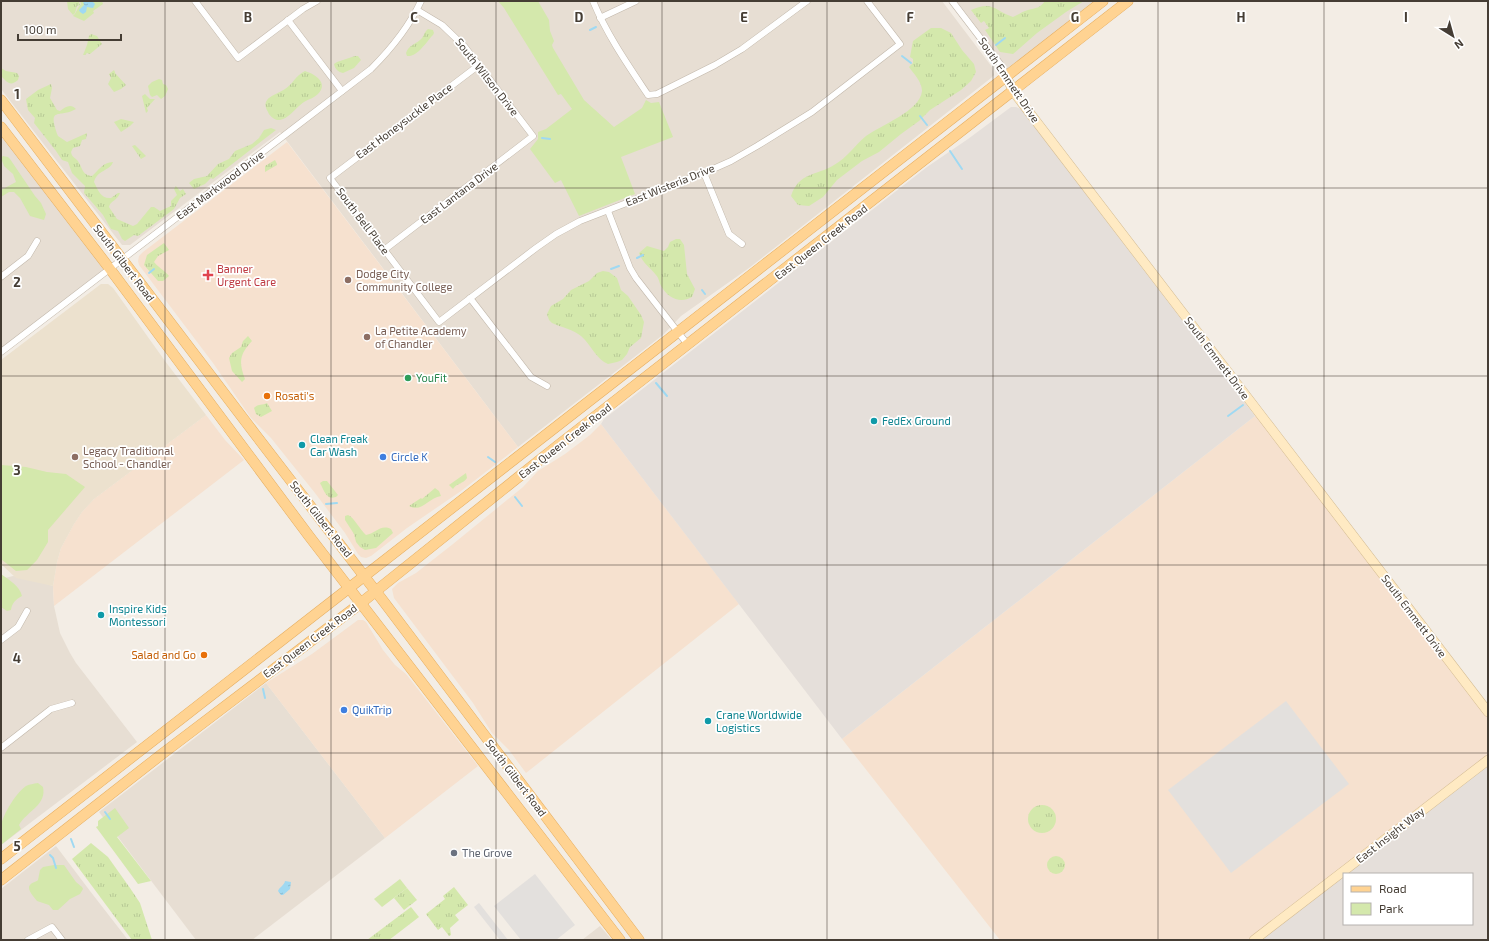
<svg xmlns="http://www.w3.org/2000/svg" width="1489" height="941" font-family="'Exo 2',sans-serif">
  <defs>
    <pattern id="grass-tufts" width="24" height="20" patternUnits="userSpaceOnUse"><rect width="24" height="20" fill="#d4e8ac"/><path d="M3 7l-1-3M5 7V3M7 7l1-3M15 17l-1-3M17 17v-4M19 17l1-3" fill="none" stroke="#b7c895"/></pattern>
    <pattern id="water-ripples" width="26" height="14" patternUnits="userSpaceOnUse"><rect width="26" height="14" fill="#9fd9f2"/><path d="M2 4q2-2 4 0t4 0M15 11q2-2 4 0t4 0" fill="none" stroke="#8abbd0"/></pattern>
  </defs>
  <rect width="100%" height="100%" fill="#f3ede5"/>
  <g fill="#e7ded3">
    <polygon points="1,1 942,1 992,67 994,75 991,78 749,268 681,316 664,334 518,447 280,132 130,245 122,245 1,89"/>
    <polygon points="954,1 1096,1 1008,71"/>
    <polygon points="1,127 110,269 1,351"/>
    <polygon points="13,576 28,578 53,586 54,606 60,633 70,653 76,663 137,742 1,845 1,579"/>
    <polygon points="266,683 385,838 252,940 196,940 99,812"/>
    <polygon points="56,846 90,891 128,940 1,940 1,889"/>
    <polygon points="600,926 612,940 582,940"/>
  </g>
  <g fill="#f6e1cf">
    <polygon points="287,142 518,447 461,491 407,528 371,556 366,558 361,557 358,554 345,533 315,493 271,438 251,418 213,363 139,265 138,261 139,256 143,252"/>
    <polygon points="206,415 225,440 244,460 54,606 53,586 57,562 61,548 74,524 82,512 94,499"/>
    <polygon points="1261,415 1488,712 1488,760 1255,940 1000,940 842,739 1255,416"/>
    <polygon points="601,424 739,604 526,773 509,750 492,733 473,703 394,598 392,589 398,583 416,573 453,544 523,487 538,471 565,454 590,435"/>
    <polygon points="358,620 363,620 366,622 383,650 395,665 406,674 478,766 385,838 266,683 312,654"/>
  </g>
  <g fill="#e5dfda" fill-rule="evenodd">
    <polygon points="1011,107 1016,107 1021,109 1255,416 842,739 601,424 604,419 927,167 968,139"/>
    <path d="M1488,760v180h-234zM1344,874h128v50h-128z"/>
  </g>
  <polygon fill="#ece1ce" points="101,284 108,284 113,288 165,361 206,415 94,499 82,512 74,524 61,548 57,562 53,586 16,578 1,564 1,360"/>
  <g fill="url(#grass-tufts)">
    <polygon points="67,1 79,2 80,5 77,6 75,13 73,15 68,9"/>
    <path d="M1045,1h39l-18,11 -29,21 -24,21 -13,-2 -15,-22 4,-2 -5,-7 -3,2 -10,-13c22,-10 24,1 42,7 5,-2 10,-6 15,-7 8,-2 12,-2 17,-9z"/>
    <path d="M931,28h10l10,5 11,17 12,14 2,8 -5,9 -10,9 -31,20 -11,11 -18,13 -22,18 -17,9 -25,19 -14,17 -14,9 -11,-1 -7,-9c8,-24 25,-20 43,-31 13,-7 21,-20 32,-29 15,-11 54,-25 56,-45 0,-9 -8,-17 -13,-24l4,-4v-4l-3,-2 3,-16z"/>
    <path d="M428,29l5,1 1,3 -1,2c-7,7 -15,22 -26,21l-1,-3c3,-8 8,-8 14,-13 4,-3 4,-8 8,-11z"/>
    <polygon points="91,34 97,36 102,44 90,54 87,53 85,55 83,55 87,45 89,36"/>
    <path d="M355,56h3l3,4 -7,8 -11,5c-5,-1 -8,-4 -9,-9l3,-2z"/>
    <path d="M1,68l5,3 11,2 2,3 -1,4c-8,7 -11,2 -17,-4z"/>
    <polygon points="114,70 115,72 115,73 126,85 121,89 114,92 108,84 111,78 109,74"/>
    <path d="M305,71c10,3 24,12 13,23 -4,4 -9,5 -14,8 -8,5 -16,19 -27,18 -4,-1 -8,-5 -9,-8 -9,-15 9,-17 17,-23 8,-5 10,-13 20,-18z"/>
    <path d="M51,84l1,4 -2,10 7,12 3,1c5,-4 11,-8 16,-2 -17,10 -29,-4 -18,27l9,6 20,-9 -1,6 -4,1 -2,6 -7,2 -2,4c1,5 3,5 6,8 6,7 4,15 15,16 6,-5 11,-14 21,-14 -3,9 -16,8 -19,20 4,8 7,17 17,16l7,-5h2c-2,7 -10,8 -11,14l8,12 16,7 4,-2 14,-17h3l6,4 11,-5v-5l6,-6 -3,-6 2,-3 4,5 3,-2 3,5 -6,4 -6,11 -36,27 -4,-1 -9,6 -3,-2 -4,-8 -7,-2 -8,-14 -19,-22 1,-7 -13,-13 -4,-11 -6,-2 -6,-9 -22,-28 1,-5 -7,-8 -2,-11 12,-9z"/>
    <polygon points="145,94 150,99 155,99 147,108 148,111 146,113 142,96"/>
    <polygon points="121,119 134,122 130,126 121,132 114,122"/>
    <polygon points="271,128 276,130 213,179 211,178 205,184 194,189 189,183 194,179 207,176 218,164 229,159 235,151 252,144 259,138 264,130"/>
    <polygon points="135,145 146,156 141,159 132,146"/>
    <polygon points="275,160 277,164 277,165 265,172 265,166"/>
    <path d="M676,239h4l4,6 3,29 8,15 -3,8c-12,7 -24,1 -31,-11 -2,-4 -2,-8 -5,-11 -7,-9 -13,-11 -17,-22l8,-7 17,5 4,-4 2,-5z"/>
    <path d="M164,243l5,7 -11,6 -4,6c2,3 12,10 15,14l-6,5h-5l-14,-16 3,-10z"/>
    <path d="M603,271l6,1 8,6 4,12 7,6 13,19 3,7 -3,16 -11,9 -3,7 -5,6 -5,2 -9,2c-11,-4 -17,-19 -27,-28 -7,-6 -20,-9 -29,-13l-3,-3 -2,-6 4,-8 12,-7 8,-9 18,-9 8,-8z"/>
    <path d="M248,336l4,5c-13,14 -13,21 -7,38l-3,3 -10,-11 -3,-13 3,-5 9,-6 2,-6z"/>
    <path d="M267,403l5,8 -11,6 -5,-3 -2,-6c5,-5 8,-2 13,-5z"/>
    <path d="M466,473l1,5c-4,6 -10,5 -14,11l-4,-4z"/>
    <path d="M323,481h4l11,14 -2,2 -5,1c-6,-2 -8,-10 -11,-15z"/>
    <path d="M435,488l4,3 2,5c-13,2 -19,17 -32,10l12,-8 1,1z"/>
    <path d="M348,515c6,2 12,15 18,20 9,-1 14,-11 25,-6l2,4 -17,15 -11,2 -5,-3 -4,-5 -2,-8 -9,-14v-4z"/>
    <circle cx="1042" cy="819" r="14"/>
    <polygon points="91,843 108,857 130,888 140,903 152,940 132,940 72,859"/>
    <circle cx="1056" cy="865" r="9"/>
    <polygon points="454,887 468,905 455,915 459,920 450,928 451,935 449,936 442,927 438,930 426,914 445,899 443,896"/>
    <polygon points="407,888 417,900 404,910 394,898"/>
    <polygon points="411,907 419,917 393,937 389,940 367,940"/>
  </g>
  <g fill="#d4e8ac">
    <path d="M80,1h22l1,3 -10,7 1,2 -10,8 -11,-5c4,-4 4,-8 8,-12z"/>
    <polygon points="498,1 538,1 549,20 550,31 554,41 552,45 553,48 584,100 614,127 642,108 646,100 651,103 659,102 673,137 621,157 635,194 579,216 561,180 555,183 530,149 538,139 538,132 546,129 572,109 561,94 558,95 504,8"/>
    <polygon points="159,79 162,80 163,84 166,85 168,89 165,96 161,99 157,95 152,97 150,95 148,86 152,82"/>
    <polygon points="3,156 8,157 10,159 35,196 41,203 46,214 44,220 30,216 20,198 14,192 9,192 1,197 1,190 16,182 13,174 4,166 1,158"/>
    <polygon points="1,465 26,467 47,472 66,474 85,487 48,530 48,542 37,560 27,570 16,571 1,559"/>
    <path d="M1,574c8,6 19,12 21,22 -6,3 -10,7 -11,14l-4,1 -6,-4z"/>
    <path d="M38,783l5,4c4,18 -16,24 -24,38l2,4 -20,16c0,-6 -1,-13 0,-19 2,-12 15,-33 25,-40 4,-2 7,-2 12,-3z"/>
    <polygon points="115,808 129,828 117,837 151,881 138,884 96,827 98,826 98,821"/>
    <path d="M54,865h10l12,17 6,5 1,2 -3,5 -10,5 -12,11h-5l-4,-5 -12,-4c-2,-3 -11,-12 -7,-16 2,-3 6,-3 8,-5l2,-10 3,-3z"/>
    <polygon points="400,879 407,888 382,907 374,899"/>
  </g>
  <g fill="#e3e0dd">
    <polygon points="1286,701 1349,784 1231,873 1168,790"/>
    <polygon points="535,874 575,925 556,940 521,940 494,906"/>
    <polygon points="479,903 508,940 500,940 474,907"/>
  </g>
  <g fill="url(#water-ripples)">
    <polygon points="83,1 93,2 95,4 93,8 87,7 86,12 83,14 80,12 79,10 84,5"/>
    <path d="M285,881l6,1 -1,7 -7,6h-2l-3,-4c1,-4 6,-5 7,-10z"/>
  </g>
  <g fill="none" stroke-linecap="round" stroke-linejoin="round">
    <g stroke="#9fd9f2" stroke-width="2">
      <polyline points="590,30 596,27"/>
      <polyline points="996,45 1005,38"/>
      <polyline points="902,56 911,63"/>
      <polyline points="920,116 927,125"/>
      <polyline points="542,138 550,139"/>
      <polyline points="950,151 962,169"/>
      <polyline points="637,258 643,255"/>
      <polyline points="611,269 619,266"/>
      <polyline points="149,273 154,269"/>
      <polyline points="702,290 705,294"/>
      <polyline points="656,383 667,396"/>
      <polyline points="1228,416 1243,405"/>
      <polyline points="488,457 495,462"/>
      <polyline points="515,497 522,506"/>
      <polyline points="326,504 337,503"/>
      <polyline points="263,689 265,698"/>
      <polyline points="105,812 110,819"/>
      <polyline points="71,839 74,847"/>
      <polyline points="50,855 53,858 56,868"/>
    </g>
    <g stroke="#c1b7aa" stroke-width="7">
      <g id="street">
        <polyline points="195,1 238,58 303,9 317,1"/>
        <path d="M593,1c14,34 35,64 55,94l9,-1 58,-29 27,-16 65,-48"/>
        <polyline points="952,1 1001,65 1008,79"/>
        <polyline points="600,18 636,1"/>
        <polyline points="288,20 342,91"/>
        <polyline points="479,65 330,178 439,322 536,248 556,234 580,221 704,173 731,161 757,146 812,112 900,44 867,1"/>
        <polyline points="704,173 729,234 742,244"/>
        <polyline points="608,211 630,268 636,278 688,345"/>
        <polyline points="384,250 533,136 465,47 442,25 417,10"/>
        <polyline points="1,277 28,256 37,241"/>
        <polyline points="470,298 531,377 547,386"/>
        <path d="M1,352l370,-283c20,-20 38,-42 50,-68"/>
        <polyline points="1,640 18,627 27,611"/>
        <polyline points="1,748 51,709 72,703"/>
        <polyline points="28,940 52,927 62,940"/>
      </g>
    </g>
    <g stroke="#d4bc93" stroke-width="10">
      <g id="secondary">
        <polyline points="1009,82 1013,91 1488,712"/>
        <polyline points="1254,940 1488,760"/>
      </g>
    </g>
    <g stroke="#e6ae60" stroke-width="11">
      <g id="primary">
        <polyline points="1,100 255,434 384,602 639,940"/>
        <polyline points="1,127 110,269 309,536 620,940"/>
        <polyline points="1,859 1103,1"/>
        <polyline points="1,880 162,754 361,603 556,447 1128,1"/>
      </g>
    </g>
    <use href="#street" stroke="#fff" stroke-width="6"/>
    <use href="#secondary" stroke="#ffeac3" stroke-width="9"/>
    <use href="#primary" stroke="#ffd392" stroke-width="10"/>
  </g>
  <path fill="none" stroke="#453d34" stroke-width="1" stroke-opacity="0.55" d="M165,1v939M331,1v939M496,1v939M662,1v939M827,1v939M993,1v939M1158,1v939M1324,1v939M1,188h1487M1,376h1487M1,565h1487M1,753h1487"/>
  <path fill="#e0444e" stroke="#fff" stroke-width="1.5" d="M206 269h4v4h4v4h-4v4h-4v-4h-4v-4h4z"/>
  <g fill="#8d6e63" stroke="#fff" stroke-width="1.5">
    <circle cx="348" cy="280" r="4"/>
    <circle cx="367" cy="337" r="4"/>
    <circle cx="75" cy="457" r="4"/>
  </g>
  <circle fill="#2e9e5b" stroke="#fff" stroke-width="1.5" cx="408" cy="378" r="4"/>
  <g fill="#e8710a" stroke="#fff" stroke-width="1.5">
    <circle cx="267" cy="396" r="4"/>
    <circle cx="204" cy="655" r="4"/>
  </g>
  <g fill="#0f9aa8" stroke="#fff" stroke-width="1.5">
    <circle cx="874" cy="421" r="4"/>
    <circle cx="302" cy="445" r="4"/>
    <circle cx="101" cy="615" r="4"/>
    <circle cx="708" cy="721" r="4"/>
  </g>
  <g fill="#3f7fe0" stroke="#fff" stroke-width="1.5">
    <circle cx="383" cy="457" r="4"/>
    <circle cx="344" cy="710" r="4"/>
  </g>
  <circle fill="#6b7280" stroke="#fff" stroke-width="1.5" cx="454" cy="853" r="4"/>
  <g text-anchor="middle" stroke-width="3.5" stroke-linejoin="round" paint-order="stroke">
    <g font-size="11" fill="#453d34" stroke="#fff">
      <text transform="translate(487 77) rotate(52)" y="4">South Wilson Drive</text>
      <text transform="translate(1009 80) rotate(56)" y="4">South Emmett Drive</text>
      <text transform="translate(404 121) rotate(-37)" y="4">East Honeysuckle Place</text>
      <text transform="translate(220 185) rotate(-37)" y="4">East Markwood Drive</text>
      <text transform="translate(670 185) rotate(-22)" y="4">East Wisteria Drive</text>
      <text transform="translate(459 193) rotate(-37)" y="4">East Lantana Drive</text>
      <text transform="translate(363 221) rotate(53)" y="4">South Bell Place</text>
      <text transform="translate(821 242) rotate(-38)" y="4">East Queen Creek Road</text>
      <text transform="translate(124 263) rotate(53)" y="4">South Gilbert Road</text>
      <text transform="translate(1217 358) rotate(53)" y="4">South Emmett Drive</text>
      <text transform="translate(565 441) rotate(-38)" y="4">East Queen Creek Road</text>
      <text transform="translate(321 519) rotate(52)" y="4">South Gilbert Road</text>
      <text transform="translate(1414 616) rotate(53)" y="4">South Emmett Drive</text>
      <text transform="translate(310 641) rotate(-37)" y="4">East Queen Creek Road</text>
      <text transform="translate(516 778) rotate(53)" y="4">South Gilbert Road</text>
      <text transform="translate(1390 835) rotate(-38)" y="4">East Insight Way</text>
    </g>
    <g font-size="11" fill="#be3a42" stroke="#fff" text-anchor="start">
      <text x="217" y="273">Banner<tspan x="217" dy="13">Urgent Care</tspan></text>
    </g>
    <g font-size="11" fill="#785e54" stroke="#fff" text-anchor="start">
      <text x="356" y="278">Dodge City<tspan x="356" dy="13">Community College</tspan></text>
      <text x="375" y="335">La Petite Academy<tspan x="375" dy="13">of Chandler</tspan></text>
      <text x="83" y="455">Legacy Traditional<tspan x="83" dy="13">School - Chandler</tspan></text>
    </g>
    <g font-size="11" fill="#27864d" stroke="#fff" text-anchor="start">
      <text x="416" y="382">YouFit</text>
    </g>
    <g font-size="11" fill="#c56008" stroke="#fff" text-anchor="start">
      <text x="275" y="400">Rosati's</text>
      <text x="196" y="659" text-anchor="end">Salad and Go</text>
    </g>
    <g font-size="11" fill="#0d838f" stroke="#fff" text-anchor="start">
      <text x="882" y="425">FedEx Ground</text>
      <text x="310" y="443">Clean Freak<tspan x="310" dy="13">Car Wash</tspan></text>
      <text x="109" y="613">Inspire Kids<tspan x="109" dy="13">Montessori</tspan></text>
      <text x="716" y="719">Crane Worldwide<tspan x="716" dy="13">Logistics</tspan></text>
    </g>
    <g font-size="11" fill="#366cbe" stroke="#fff" text-anchor="start">
      <text x="391" y="461">Circle K</text>
      <text x="352" y="714">QuikTrip</text>
    </g>
    <g font-size="11" fill="#5b616d" stroke="#fff" text-anchor="start">
      <text x="462" y="857">The Grove</text>
    </g>
  </g>
  <g font-size="13" text-anchor="middle" font-weight="bold" fill="#453d34" stroke="#fff" stroke-width="3.5" stroke-linejoin="round" paint-order="stroke">
    <text x="248" y="22">B</text>
    <text x="414" y="22">C</text>
    <text x="579" y="22">D</text>
    <text x="744" y="22">E</text>
    <text x="910" y="22">F</text>
    <text x="1075" y="22">G</text>
    <text x="1241" y="22">H</text>
    <text x="1406" y="22">I</text>
    <text x="17" y="99">1</text>
    <text x="17" y="287">2</text>
    <text x="17" y="475">3</text>
    <text x="17" y="663">4</text>
    <text x="17" y="851">5</text>
  </g>
  <rect width="1489" height="941" fill="none" stroke="#453d34" stroke-width="4"/>
  <rect x="1343" y="873" width="130" height="52" fill="#ffffff" stroke="#b5b1ae"/>
  <rect x="1351" y="886" width="20" height="6" fill="#ffd392" stroke="#b5b1ae"/>
  <text x="1379" y="893" font-size="12" fill="#453d34">Road</text>
  <rect x="1351" y="903" width="20" height="12" fill="#d4e8ac" stroke="#b5b1ae"/>
  <text x="1379" y="913" font-size="12" fill="#453d34">Park</text>
  <g transform="translate(1453 36) rotate(143)" stroke="#ffffff" stroke-width="3" paint-order="stroke">
  <path d="M0-3L7 15L0 10L-7 15Z" fill="#453d34"/>
  <text y="-6" font-size="11" font-weight="bold" text-anchor="middle" fill="#453d34">N</text>
  </g>
  <path d="M18 34v6h103v-6" fill="none" stroke="#453d34" stroke-width="2"/>
  <text x="24" y="34" font-size="12" fill="#453d34" stroke="#ffffff" stroke-width="3" paint-order="stroke">100 m</text>
</svg>
